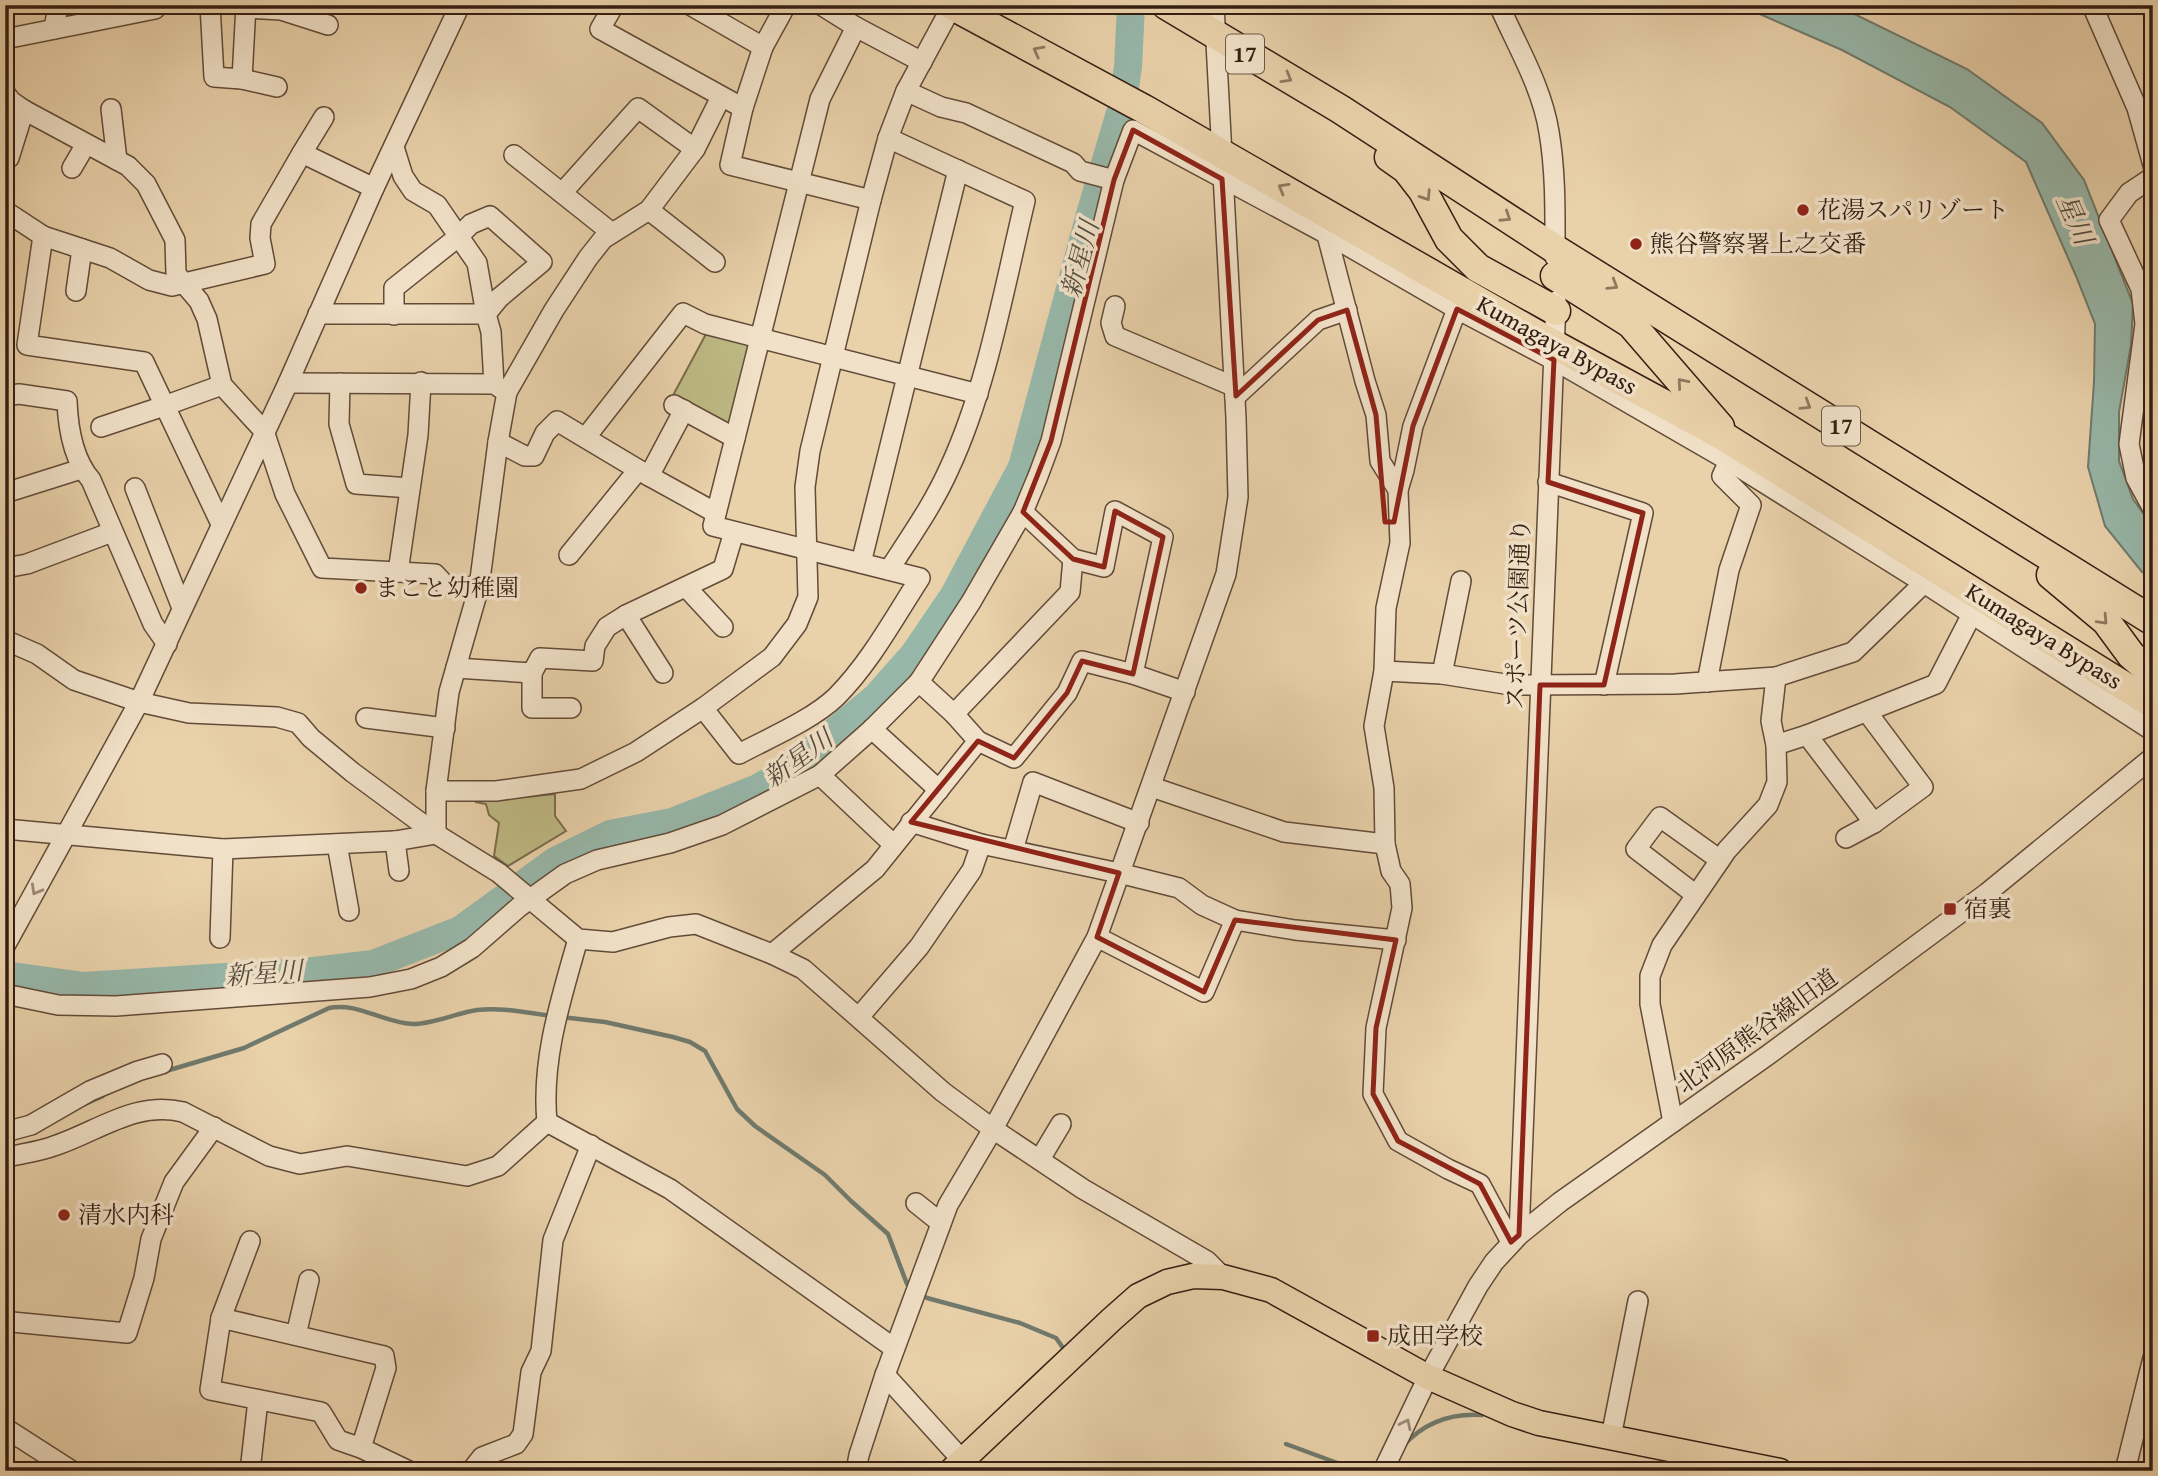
<svg xmlns="http://www.w3.org/2000/svg" width="2158" height="1476" font-family="'Gentium Book Plus','Noto Serif JP',serif">
  <rect width="100%" height="100%" fill="#e9d1aa"/>
  <filter id="stains"><feTurbulence type="fractalNoise" baseFrequency=".00286" numOctaves="4"/><feColorMatrix values="0 0 0 0 .2 0 0 0 0 .09 0 0 0 0 .02 0 0 0 .5 -.17"/></filter>
  <radialGradient id="worn" r=".72"><stop offset=".6" stop-color="#630" stop-opacity="0"/><stop offset="1" stop-color="#630" stop-opacity=".3"/></radialGradient>
  <g fill="#beb984" stroke="#7a6c4b" stroke-width="2">
    <polygon points="706,334 751,344 730,430 671,399"/>
    <polygon points="555,794 555,816 566,831 508,866 494,856 499,823 489,815 486,804 475,802"/>
  </g>
  <polygon fill="#97b7a9" stroke="#707a6d" stroke-width="2" points="1739,5 1836,5 1967,69 2042,123 2084,180 2133,304 2131,345 2119,412 2119,461 2133,499 2153,527 2153,579 2142,572 2105,526 2088,467 2094,382 2095,324 2076,276 2026,162 1950,107 1842,50"/>
  <g fill="none" stroke-linecap="round" stroke-linejoin="round">
    <g stroke="#707a6d" stroke-width="4.5">
      <polyline points="906,5 909,7 910,5"/>
      <polyline points="561,1017 605,1022 673,1037 690,1042 705,1051 737,1109 755,1126 825,1175 851,1201 888,1234 907,1284 911,1287"/>
      <path d="M166,1071l78,-23 85,-40c29,-6 54,15 84,16 21,0 43,-11 64,-14 25,-3 50,3 76,6"/>
      <polyline points="85,1104 103,1096"/>
      <polyline points="921,1294 927,1298 1020,1323 1056,1338 1066,1352"/>
      <polyline points="1286,1444 1359,1471"/>
      <path d="M1404,1445c21,-23 48,-32 78,-30"/>
    </g>
    <polyline stroke="#97b7a9" stroke-width="28" points="5,975 84,986 305,972 373,964 460,930 555,861 610,834 672,822 758,788 789,769 876,697 914,654 954,595 1022,467 1091,211 1122,106 1128,67 1131,5"/>
    <g stroke="#624b38" stroke-width="22">
      <g id="minor">
        <polyline points="210,5 214,77 242,79 277,87"/>
        <polyline points="614,5 600,29 743,108 730,165 871,200"/>
        <polyline points="690,5 763,47"/>
        <polyline points="821,5 856,27 922,62"/>
        <path d="M1499,5c18,41 43,82 50,127 7,41 6,83 6,125"/>
        <polyline points="2092,5 2137,108 2153,165"/>
        <polyline points="246,8 281,10 328,25"/>
        <polyline points="54,29 58,5"/>
        <polyline points="5,39 155,9 154,5"/>
        <polyline points="242,79 246,5"/>
        <polyline points="906,91 941,107 966,113 1073,163 1080,171 1114,180"/>
        <polyline points="5,93 11,101 24,110 128,166 146,184 175,240 176,274 199,301 207,319 222,385 264,431 285,494 322,568 398,572 418,435 421,382"/>
        <polyline points="743,108 763,47 786,5"/>
        <polyline points="111,109 117,160"/>
        <path d="M888,138l137,63c-21,87 -38,187 -76,268 -16,36 -39,68 -60,101"/>
        <polyline points="394,147 403,176 413,191 437,205 477,263 486,314 491,332 494,384"/>
        <polyline points="302,153 324,117"/>
        <polyline points="514,155 612,233"/>
        <polyline points="5,157 9,158 24,110"/>
        <polyline points="72,168 86,144"/>
        <polyline points="2153,177 2129,193 2109,220 2141,289 2145,324 2129,444 2136,478 2153,509"/>
        <polyline points="562,193 638,108 695,149"/>
        <polyline points="649,210 715,262"/>
        <polyline points="5,211 43,236 110,258 149,280 172,286 265,264 260,238 261,224 302,153 374,188"/>
        <polyline points="1327,235 1365,381 1376,415 1380,461 1398,490"/>
        <polyline points="43,236 27,345 144,362 221,524"/>
        <polyline points="76,291 82,249"/>
        <polyline points="1115,306 1111,323 1115,336 1235,387"/>
        <polyline points="1457,309 1413,426 1404,470 1398,490 1400,543 1386,608 1384,671 1374,726 1384,788 1385,844 1391,871 1400,884 1402,908 1376,1028 1373,1094 1398,1141 1448,1169 1480,1184 1511,1242"/>
        <polyline points="318,314 486,314 499,298 542,262 490,216 471,224 458,237 394,288 394,315"/>
        <polyline points="288,383 494,384 505,391"/>
        <polyline points="340,383 339,424 356,484 410,488"/>
        <path d="M5,396l14,-2 48,7c1,27 6,58 24,79l62,144 14,20"/>
        <polyline points="1235,397 1318,320 1347,310"/>
        <polyline points="674,405 735,438"/>
        <polyline points="101,427 164,406 222,385"/>
        <polyline points="586,437 683,313 705,324 978,394"/>
        <polyline points="498,442 525,456 534,456 545,433 557,421 649,476 716,513"/>
        <polyline points="649,476 684,410"/>
        <polyline points="1548,482 1643,513 1604,685"/>
        <polyline points="135,488 182,608"/>
        <polyline points="5,493 81,469"/>
        <polyline points="1023,512 1073,559 1104,567 1115,511 1163,537 1133,674"/>
        <polyline points="569,555 638,470"/>
        <polyline points="861,563 958,170"/>
        <polyline points="5,568 27,564 112,532"/>
        <polyline points="398,572 435,574 446,586 479,587"/>
        <polyline points="686,587 723,627"/>
        <polyline points="626,615 663,673"/>
        <polyline points="5,640 37,654 74,680 139,702 189,713 277,717 298,723 311,738 352,772 436,834 499,873 578,939 613,942 669,927 696,924 772,954 803,969 943,1092 993,1129 1083,1189 1207,1261 1223,1277"/>
        <polyline points="456,668 532,673 540,658 593,661 595,646 607,627 626,615 723,569 734,532"/>
        <polyline points="1384,671 1442,674 1511,685 1675,684 1776,677 1853,652 1924,583"/>
        <polyline points="532,673 532,708 571,708"/>
        <polyline points="1442,674 1461,581"/>
        <polyline points="1776,677 1771,721 1776,745"/>
        <polyline points="1707,682 1729,570 1751,505 1722,476 1729,461"/>
        <path d="M703,708l36,46c30,-16 73,-34 97,-57 34,-34 58,-79 84,-119l-207,-52 107,-427 36,-72"/>
        <polyline points="954,714 1070,592 1073,559"/>
        <polyline points="366,718 445,728"/>
        <polyline points="872,729 939,790"/>
        <polyline points="1807,735 1874,823"/>
        <polyline points="978,741 1014,758 1067,693 1082,661 1133,674 1185,692"/>
        <polyline points="820,775 894,845"/>
        <polyline points="1152,787 1284,832 1385,844"/>
        <polyline points="436,791 496,791 581,779 636,752 703,708 772,657 797,624 808,597 805,487 810,451 871,200 888,138 906,91 952,6"/>
        <polyline points="911,822 981,844 1119,873 1179,888 1202,905 1235,920 1295,930 1396,940"/>
        <polyline points="5,829 223,849 395,841 436,834"/>
        <polyline points="436,834 436,791 449,692 479,587 498,442 507,392 554,310 588,258 603,239 649,210 695,149 721,97"/>
        <polyline points="1846,838 1874,823 1923,787 1867,712"/>
        <polyline points="395,841 399,871"/>
        <polyline points="337,844 349,911"/>
        <polyline points="1013,850 1033,782 1139,823"/>
        <polyline points="1696,895 1636,849 1660,817 1720,860"/>
        <polyline points="1097,937 1204,992 1235,920"/>
        <polyline points="220,938 223,849"/>
        <path d="M578,939c-17,60 -37,121 -31,183l123,67 224,159"/>
        <polyline points="5,946 139,702 288,383 374,188 460,5"/>
        <polyline points="772,954 875,869 978,741 954,714 919,682"/>
        <polyline points="5,994 58,1005 116,1006 370,987 411,979 441,967 472,948 519,907 565,874 597,860 670,843 722,825 820,775 872,729 919,682 971,602 1023,512 1038,476 1051,441 1114,180 1133,130 1336,239 1457,309 1554,360 1729,461 1924,583 2153,731"/>
        <polyline points="859,1017 919,947 972,870 981,844"/>
        <polyline points="1673,1122 1650,1004 1650,976 1662,945 1727,850 1768,805 1777,782 1776,745 1807,735 1936,684 1972,614"/>
        <polyline points="5,1132 31,1125 90,1091 138,1071 162,1064"/>
        <path d="M5,1155l7,1c14,-3 29,-5 42,-10 43,-14 82,-46 129,-34l86,44 31,8 47,-8 120,20 31,-10 49,-44"/>
        <polyline points="1040,1159 1061,1124"/>
        <polyline points="916,1203 941,1223"/>
        <polyline points="1519,1235 1556,301"/>
        <polyline points="221,1318 250,1241"/>
        <polyline points="5,1323 12,1322 127,1333 144,1278 151,1239 174,1182 214,1127"/>
        <polyline points="296,1335 309,1280"/>
        <polyline points="885,1375 962,1460"/>
        <polyline points="5,1428 72,1471"/>
        <polyline points="1611,1437 1638,1301"/>
        <polyline points="361,1448 386,1368 384,1356 221,1318 210,1390 321,1412 338,1440 361,1448 409,1471"/>
        <polyline points="250,1471 258,1400"/>
        <polyline points="471,1471 482,1457 516,1444 523,1434 531,1372 541,1351 553,1240 591,1145"/>
        <polyline points="856,1471 859,1455 885,1375 948,1205 993,1129 1097,937 1226,574 1238,497 1236,418 1214,5"/>
        <polyline points="1383,1471 1428,1377 1478,1286 1494,1262 1519,1235 1560,1202 1768,1055 1987,893 2153,757"/>
        <polyline points="2125,1471 2153,1358"/>
      </g>
    </g>
    <g stroke="#351e12" stroke-width="27">
      <polyline id="major" points="951,1471 1112,1319 1138,1296 1167,1282 1193,1276 1223,1277 1271,1290 1428,1377 1512,1414 1539,1423 1780,1471"/>
    </g>
    <g stroke="#351e12" stroke-width="31">
      <g id="highway">
        <polyline points="951,5 1144,109 1555,345 1723,436 2153,704"/>
        <polyline points="1166,5 1340,109 1555,249 2153,621"/>
        <polyline points="1389,157 1406,169 1423,191 1449,239 1478,268 1556,311"/>
        <polyline points="1555,276 1631,324 1720,427"/>
        <polyline points="2051,575 2106,621 2131,655 2153,674"/>
      </g>
    </g>
    <use href="#minor" stroke="#f1e1c8" stroke-width="19"/>
    <use href="#major" stroke="#e9d1aa" stroke-width="24"/>
    <use href="#highway" stroke="#e9d1aa" stroke-width="28"/>
  </g>
  <defs><path id="oneway-chevron" d="M-2-3.5L2.5 0L-2 3.5" fill="none" stroke-width="1.6" stroke-linecap="round" stroke-linejoin="round" transform="scale(1.75)"/></defs>
  <g stroke="#8f785e">
    <use href="#oneway-chevron" transform="translate(1038 51) rotate(-152)"/>
    <use href="#oneway-chevron" transform="translate(1287 78) rotate(30)"/>
    <use href="#oneway-chevron" transform="translate(1283 188) rotate(-150)"/>
    <use href="#oneway-chevron" transform="translate(1426 196) rotate(57)"/>
    <use href="#oneway-chevron" transform="translate(1506 217) rotate(33)"/>
    <use href="#oneway-chevron" transform="translate(1613 285) rotate(32)"/>
    <use href="#oneway-chevron" transform="translate(1682 383) rotate(-131)"/>
    <use href="#oneway-chevron" transform="translate(1806 405) rotate(32)"/>
    <use href="#oneway-chevron" transform="translate(2103 620) rotate(47)"/>
  </g>
  <g stroke="#9c8976">
    <use href="#oneway-chevron" transform="translate(36 890) rotate(119)"/>
    <use href="#oneway-chevron" transform="translate(1406 1424) rotate(-64)"/>
  </g>
  <path fill="none" stroke="#8f2418" stroke-width="5" stroke-linejoin="round" d="M1133,130l89,49 14,217 82,-76 29,-10 29,105 9,107h9l19,-96 44,-117 97,51 -6,122 95,31 -39,172h-64l-21,550 -8,7 -31,-58 -82,-43 -25,-47 3,-66 20,-88 -161,-20 -31,72 -107,-55 22,-64 -208,-51 67,-81 36,17 53,-65 15,-32 51,13 30,-137 -48,-26 -11,56 -31,-8 -50,-47 28,-71 63,-261z"/>
  <g fill="#8f2418" stroke="#f1e1c8" stroke-width="2.5">
    <circle cx="1803" cy="210" r="7"/>
    <circle cx="1636" cy="244" r="7"/>
    <circle cx="361" cy="588" r="7"/>
    <rect x="1943" y="902" width="14" height="14" rx="3.5"/>
    <circle cx="64" cy="1215" r="7"/>
    <rect x="1366" y="1329" width="14" height="14" rx="3.5"/>
  </g>
  <g text-anchor="middle" stroke-width="7" stroke-linejoin="round" paint-order="stroke">
    <g fill="#f1e1c8" stroke="#6d5849" stroke-width="2">
      <rect x="1226" y="34.5" width="38" height="39" rx="5"/>
      <rect x="1822" y="406.5" width="38" height="39" rx="5"/>
    </g>
    <g font-size="23" font-weight="bold" fill="#351e12">
      <text x="1245" y="62">17</text>
      <text x="1841" y="434">17</text>
    </g>
    <g font-size="24" fill="#351e12" stroke="#f1e1c8" text-anchor="start">
      <text x="1817" y="218">花湯スパリゾート</text>
      <text x="1650" y="252">熊谷警察署上之交番</text>
      <text x="375" y="596">まこと幼稚園</text>
      <text x="1964" y="917">宿裏</text>
      <text x="78" y="1223">清水内科</text>
      <text x="1387" y="1344">成田学校</text>
    </g>
    <g font-size="24" fill="#351e12" stroke="#f1e1c8">
      <text transform="translate(1557 345) rotate(29)" y="8">Kumagaya Bypass</text>
      <text transform="translate(1518 614) rotate(-88)" y="8">スポーツ公園通り</text>
      <text transform="translate(2044 636) rotate(32)" y="8">Kumagaya Bypass</text>
      <text transform="translate(1757 1031) rotate(-36)" y="8">北河原熊谷線旧道</text>
    </g>
    <g font-size="26" font-style="italic" fill="#524c3f" stroke="#f1e1c8">
      <text transform="translate(2075 219) rotate(66)" y="9">星川</text>
      <text transform="translate(1080 259) rotate(-75)" y="9">新星川</text>
      <text transform="translate(798 758) rotate(-36)" y="9">新星川</text>
      <text transform="translate(264 973) rotate(-4)" y="9">新星川</text>
    </g>
  </g>
  <rect width="2158" height="1476" fill="none" stroke="#e9d1aa" stroke-width="28"/>
  <rect x="7" y="7" width="2144" height="1462" fill="none" stroke="#351e12" stroke-width="3.5"/>
  <rect x="14" y="14" width="2130" height="1448" fill="none" stroke="#351e12" stroke-width="2"/>
  <rect width="100%" height="100%" filter="url(#stains)"/>
  <rect width="100%" height="100%" fill="url(#worn)"/>
</svg>
